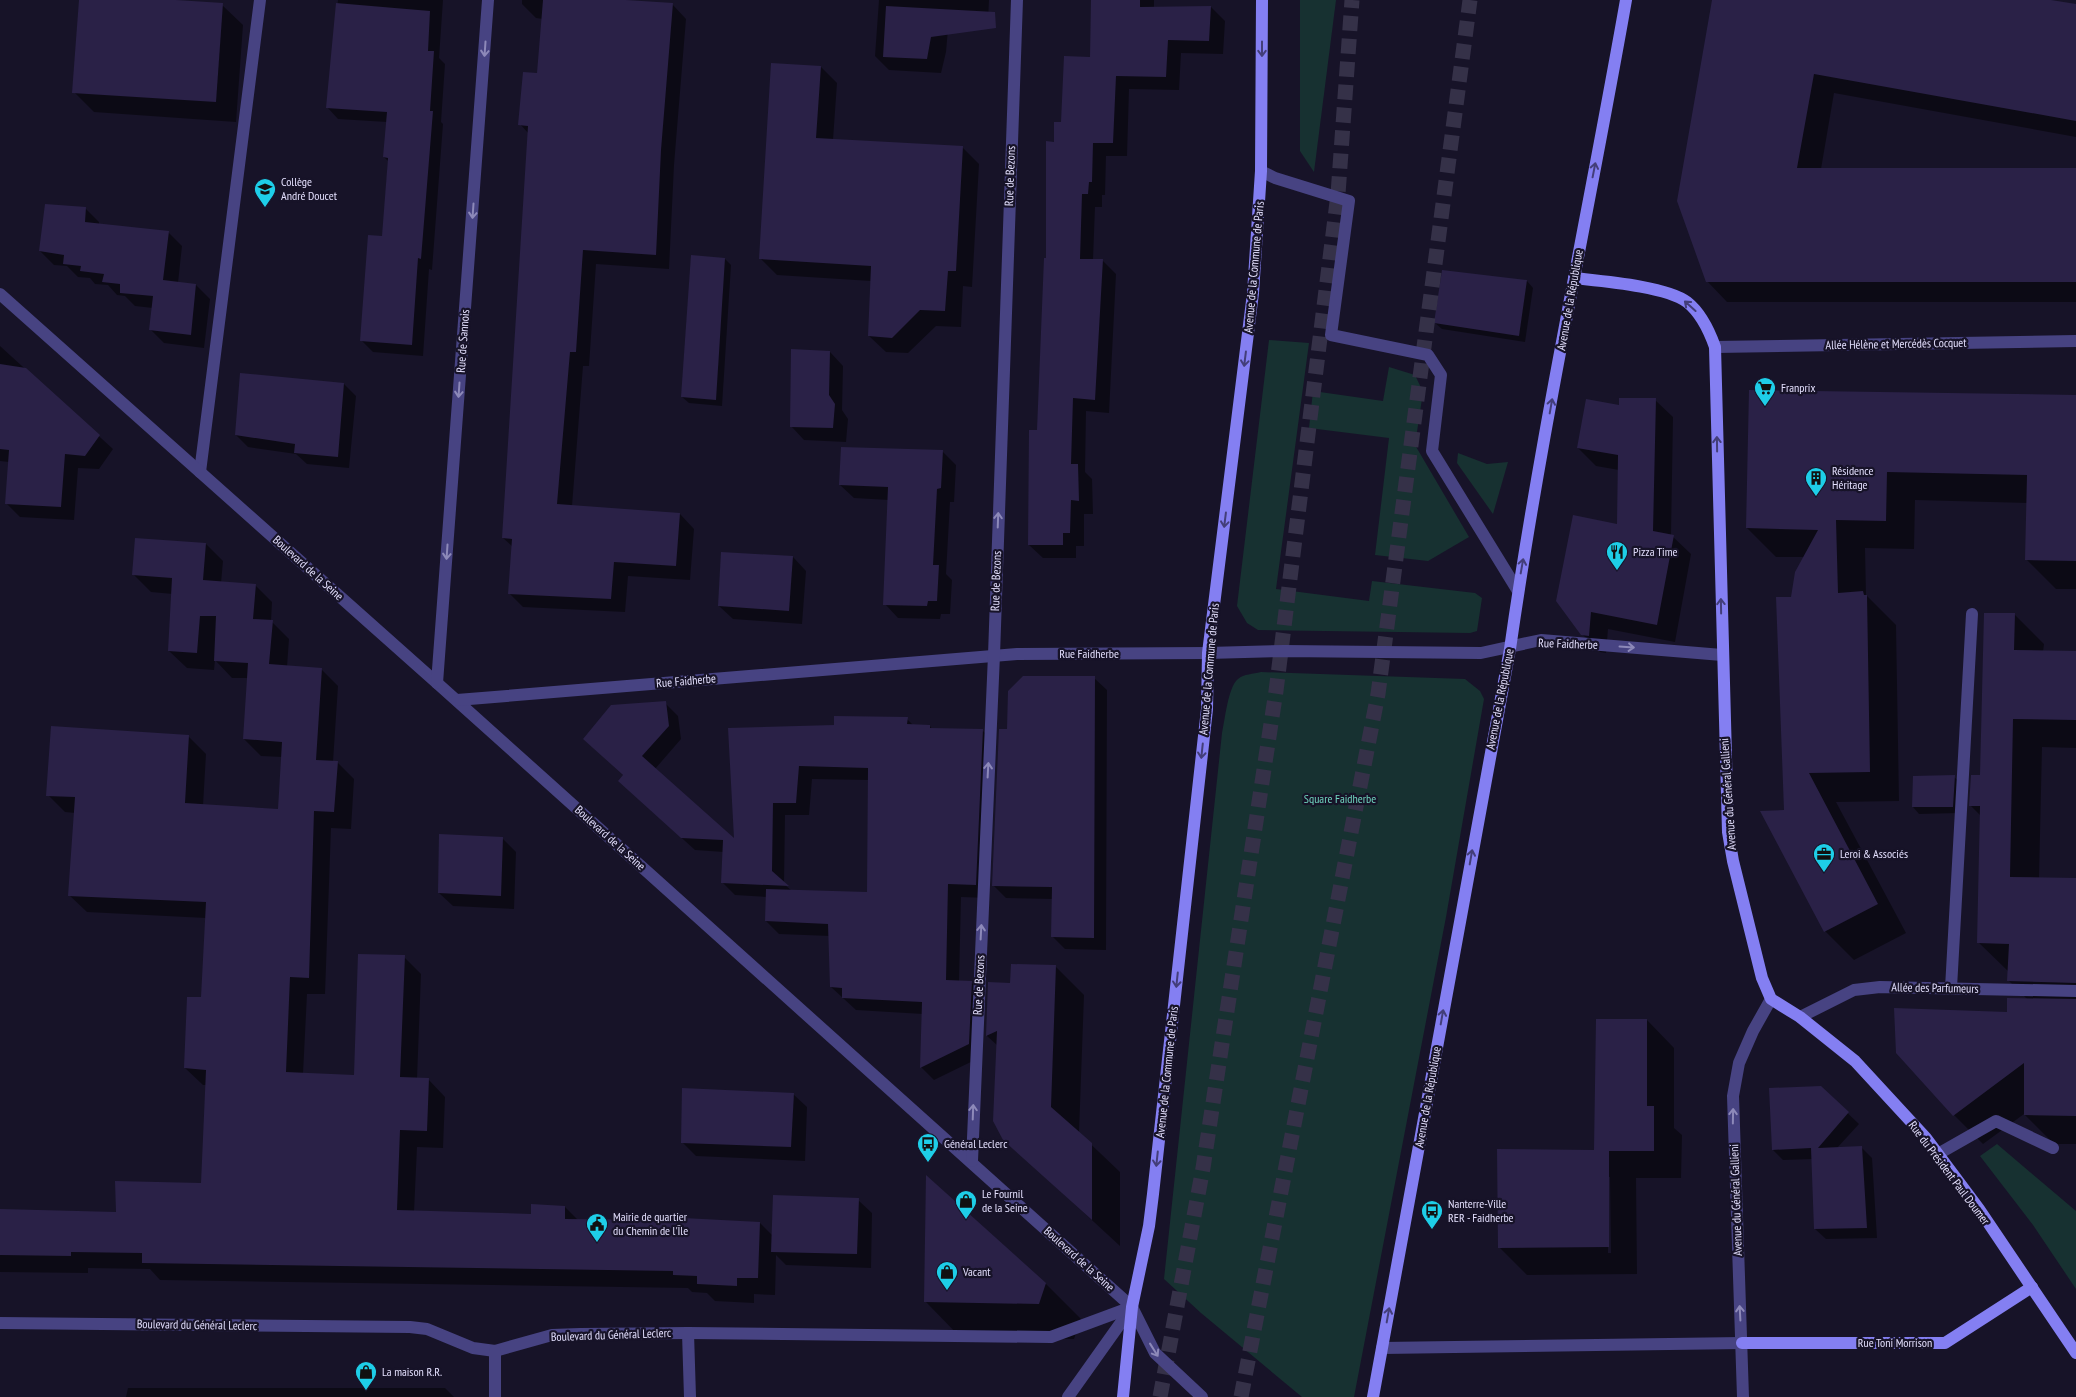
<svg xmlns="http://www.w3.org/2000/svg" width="2076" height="1397" font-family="'PT Sans Narrow',sans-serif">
  <rect width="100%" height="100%" fill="#171328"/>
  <g fill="#173131">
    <polygon points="1300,0 1336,0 1314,172 1300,151"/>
    <polygon points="1269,340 1309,343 1276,589 1369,601 1372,581 1475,593 1482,598 1477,631 1470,633 1258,630 1247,623 1237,606"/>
    <polygon points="1389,367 1415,375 1423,392 1415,445 1469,537 1428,561 1375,555 1389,438 1309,428 1313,391 1383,401"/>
    <polygon points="1458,453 1487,464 1508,462 1493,514 1457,463"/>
    <path d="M1261,672l204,7 15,12 4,8 -38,218 -92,480h-52l-101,-84 -37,-34 58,-546c3,-13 6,-46 16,-54 6,-5 15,-5 23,-7z"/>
    <polygon points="1997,1144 2076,1211 2076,1289 2033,1225 1980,1156"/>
  </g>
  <g fill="#0007" fill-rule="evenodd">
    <polygon points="80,0 158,0 222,5 243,25 236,122 94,112 74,92"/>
    <polygon points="338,0 443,0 439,58 445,64 441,122 443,124 432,270 429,269 423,356 373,352 361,340 383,237 388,161 384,157 387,122 338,119 327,107"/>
    <polygon points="522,0 607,0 672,4 686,19 674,165 669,269 596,264 589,366 583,366 572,506 680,514 694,529 690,580 628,576 625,612 523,607 509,593 513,547 503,538 529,134 520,124 538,74 543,19 536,18 522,4"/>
    <polygon points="879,0 989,0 988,21 949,18 946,52 941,73 889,70 875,56"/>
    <polygon points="1092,0 1154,0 1154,8 1211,7 1225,21 1223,54 1181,53 1179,90 1129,89 1127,156 1106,156 1105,195 1102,195 1102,207 1095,207 1093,260 1102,260 1116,274 1109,413 1086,411 1085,472 1092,479 1093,514 1084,514 1084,546 1076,546 1076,558 1043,558 1029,545 1038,431 1055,143 1091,59"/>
    <polygon points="1713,0 2045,0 2076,5 2076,137 1834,93 1821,169 2076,169 2076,302 1727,302 1707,281"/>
    <polygon points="821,67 837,83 833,140 962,147 979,164 972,287 963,286 961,327 936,326 908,353 886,352 869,336 871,281 777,275 761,259"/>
    <polygon points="86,209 99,222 99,225 168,232 182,246 178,283 196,285 210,299 204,348 164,343 151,330 153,308 135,306 125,296 117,295 108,285 95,284 90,278 78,277 67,266 54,265 40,251"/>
    <polygon points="725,259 731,265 722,406 689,403 682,397"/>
    <polygon points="1527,281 1533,288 1525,342 1442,329 1435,323"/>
    <polygon points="0,346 113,449 99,469 78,468 74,520 20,517 6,503 9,462 0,461"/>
    <polygon points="830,352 843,366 842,410 848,419 846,442 804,440 791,426"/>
    <polygon points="344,384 356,396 349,468 307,464 296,454 248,447 236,435"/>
    <polygon points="2076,397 2076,589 2056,589 2027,560 2028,503 1915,500 1914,549 1865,548 1866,595 1896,625 1899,801 1836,802 1906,933 1854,960 1825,931 1785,812 1792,598 1804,557 1776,557 1747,528"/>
    <polygon points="1655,400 1673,417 1671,535 1691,554 1675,642 1608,629 1606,653 1600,652 1582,634 1618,525 1619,470 1596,466 1578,448 1620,407"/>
    <polygon points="942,451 956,465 954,502 950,502 946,574 952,580 950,614 941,614 940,619 898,618 885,604 889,500 854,498 840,485"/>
    <polygon points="206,544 223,561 221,583 255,585 272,602 271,621 289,639 287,667 321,669 338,686 333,762 337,762 354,779 351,829 331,828 325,994 307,994 303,1074 356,1077 404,957 421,974 417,1079 428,1079 445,1097 443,1148 417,1147 414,1212 532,1215 565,1207 578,1220 760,1223 773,1236 858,1200 872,1213 871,1268 786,1265 776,1255 775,1295 754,1294 754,1303 715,1301 707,1293 692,1292 688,1288 160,1280 150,1269 88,1268 88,1273 0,1272 0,1210 117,1214 202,1184 207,1085 203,1085 185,1068 202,998 206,918 87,912 69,895 75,813 65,812 48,795 189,737 206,754 203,806 279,810 282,757 261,756 244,739 248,678 232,678 215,660 214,670 187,668 169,651 173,594 151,592 134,575"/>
    <polygon points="793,557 806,571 802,624 733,619 719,606"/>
    <polygon points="2014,614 2044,644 2043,652 2076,652 2076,748 2042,747 2039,878 2076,879 2076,1144 2054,1144 2024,1114 1983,1144 1954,1115 2008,1013 2027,999 2009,981 2009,972 1978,942 1981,816 1971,806 1982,776"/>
    <polygon points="1094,678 1107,690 1106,950 1065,949 1052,936 1053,899 1006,898 993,885 1008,731"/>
    <path d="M665,703l13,13 3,23 -26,30 80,72 -6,-112 106,-3 72,-7 7,7h16l2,3 50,1 13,13 -7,155 -27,-1 -2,85h12l13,13 -3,62 -47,23 -13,-13 2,-53 -67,-4 -25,-23 -1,-51 -51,-2 -13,-13 1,-24 -32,-2 -13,-13 2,-30 -29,-2 -62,-56 -9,-18 -40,-37zM812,779l57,1 -1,113 -76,-2 -8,-7 1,-69h24z"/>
    <polygon points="1954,777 1961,783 1959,813 1919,814 1913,807"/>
    <polygon points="503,839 516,852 514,909 453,906 439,893"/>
    <polygon points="1055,966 1084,995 1079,1133 1120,1172 1120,1246 1004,1139 998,1046 987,1036 989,983 1011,984"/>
    <path d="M1647,1020l27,28v80l8,7 -1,43h-45l1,96 -110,1 -28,-28 97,-96zM1608,1177h2l1,76h-3z"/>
    <polygon points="1820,1087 1859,1124 1837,1148 1861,1147 1872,1158 1877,1238 1826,1239 1815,1229 1813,1159 1783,1160 1773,1150"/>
    <polygon points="793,1094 807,1107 805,1161 696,1156 682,1142"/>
    <polygon points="1046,1284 1081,1319 1074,1339 960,1337 925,1301"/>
    <polygon points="128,1388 445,1388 454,1397 126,1397"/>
  </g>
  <g fill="#2a2147">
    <polygon points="79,0 176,0 223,3 216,102 72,93"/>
    <polygon points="543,0 626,0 673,3 661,150 656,255 583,250 576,352 570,352 557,504 680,513 676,566 614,562 611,599 508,594 512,539 502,538 528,126 518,125 523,72 537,73"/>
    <polygon points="1091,0 1140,0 1140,7 1211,6 1209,41 1168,40 1166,77 1116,76 1113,143 1093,143 1092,182 1089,182 1088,194 1082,194 1080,259 1103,259 1095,400 1073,398 1071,464 1078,464 1079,501 1071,500 1070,533 1063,533 1063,545 1028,545 1029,430 1037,430 1044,258 1046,258 1046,141 1054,142 1054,122 1061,122 1064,56 1090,57"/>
    <polygon points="1712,0 2051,0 2076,4 2076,121 1814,74 1797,168 2076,168 2076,282 1706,282 1677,201"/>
    <polygon points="336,3 430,11 428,51 434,51 430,111 433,111 421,259 418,258 412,345 360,341 368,235 382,236 388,158 383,157 387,112 326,108"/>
    <polygon points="886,6 995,12 996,28 931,37 927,59 883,57"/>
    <polygon points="771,63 821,66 816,138 963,146 956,271 948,271 945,311 920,310 892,338 868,336 871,266 759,259"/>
    <polygon points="45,204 86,207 85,222 169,231 163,280 196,284 191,335 149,330 153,296 120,293 120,284 102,282 104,274 80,271 81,266 63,264 64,255 39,251"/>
    <polygon points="691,255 725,258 716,400 681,397"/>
    <polygon points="1442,270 1527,280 1519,336 1434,323"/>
    <polygon points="791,349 830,351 829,395 835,404 833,428 790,427"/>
    <polygon points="0,364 26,368 100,435 85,456 65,454 61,507 5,504 9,450 0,449"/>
    <polygon points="240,373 344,383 338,457 294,453 295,444 235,435"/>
    <polygon points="1749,390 2076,395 2076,561 2025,560 2027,475 1887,472 1886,521 1836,520 1838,593 1863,591 1864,595 1867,595 1870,772 1809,773 1878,904 1824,932 1760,811 1784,810 1776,597 1791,597 1795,572 1818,530 1746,528"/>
    <polygon points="1619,398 1656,398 1653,531 1674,535 1657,625 1591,612 1589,636 1581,635 1556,601 1573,515 1617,524 1618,455 1577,448 1586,399 1619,405"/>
    <polygon points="841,447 943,450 941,488 937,489 933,565 939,565 937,601 928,601 927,606 883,605 888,487 839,485"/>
    <polygon points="135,538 206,543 203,580 256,584 253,619 273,620 269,664 322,668 316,760 338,761 334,812 314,811 309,978 290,977 286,1072 354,1075 358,954 405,955 400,1077 429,1078 427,1131 400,1130 397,1210 531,1214 531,1204 565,1206 565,1219 664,1220 664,1217 760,1222 758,1278 737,1278 737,1286 697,1284 697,1276 673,1275 673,1271 142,1263 142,1253 71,1252 71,1256 0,1255 0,1209 116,1212 115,1181 201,1183 206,1070 184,1068 187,997 201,997 206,902 68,896 75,797 46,796 51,726 189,735 185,803 278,809 282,742 243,739 248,663 214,661 216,616 200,616 197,653 168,651 172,578 132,575"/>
    <polygon points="721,552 793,556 789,611 718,606"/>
    <polygon points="1984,613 2015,613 2014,650 2076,651 2076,720 2013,719 2010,877 2076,878 2076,983 2007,981 2009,944 1977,943 1980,806 1969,806 1971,775 1980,775"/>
    <polygon points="1023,676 1095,676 1094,938 1051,937 1052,887 992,886 999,729 1007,729 1008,691"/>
    <polygon points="666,701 669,726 642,756 734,838 728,728 834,725 834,716 908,717 907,724 930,725 930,728 983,729 976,885 948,884 946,980 972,981 969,1044 920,1068 922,1002 842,998 842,988 830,987 828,924 765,921 766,889 867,892 868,768 799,766 796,803 773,803 772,871 789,886 721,883 723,840 681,838 618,781 623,775 583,739 611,705"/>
    <polygon points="1955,775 1953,807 1912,807 1913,776"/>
    <polygon points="439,834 503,837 501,896 438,893"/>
    <polygon points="1011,964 1056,965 1051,1107 1092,1143 1092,1220 1003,1140 993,1121 997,1031 986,1036 988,982 1010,983"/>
    <polygon points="2007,998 2076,999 2076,1116 2024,1115 2024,1063 1953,1116 1896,1053 1894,1008 2007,1012"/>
    <polygon points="1596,1019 1647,1019 1647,1106 1654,1106 1654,1151 1609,1151 1609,1247 1498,1248 1497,1149 1594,1150"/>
    <polygon points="1821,1086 1849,1112 1818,1148 1862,1146 1867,1228 1814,1229 1811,1148 1772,1150 1769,1088"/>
    <polygon points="682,1088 794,1093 791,1147 681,1143"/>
    <polygon points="926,1175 1046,1283 1039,1304 924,1302"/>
    <polygon points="773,1195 859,1198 857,1254 771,1252"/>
  </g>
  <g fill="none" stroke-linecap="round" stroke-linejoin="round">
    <g stroke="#353148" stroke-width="15" stroke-dasharray="15 8" stroke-linecap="butt">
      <polyline points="1160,1397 1203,1168 1276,691 1338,194 1352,0"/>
      <polyline points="1241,1397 1378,694 1470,0"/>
    </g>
    <g stroke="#474382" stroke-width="12">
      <polyline points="1261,171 1275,178 1349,201 1331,335 1428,355 1441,375 1432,451 1518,591"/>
      <polyline points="200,472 260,0"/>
      <polyline points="1951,988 1972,614"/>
      <polyline points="1938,1154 1996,1121 2053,1148"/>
      <polyline points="688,1333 690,1397"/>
      <polyline points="1068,1397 1132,1307"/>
    </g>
    <g stroke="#474382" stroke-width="12">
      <polyline points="0,294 437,683 1132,1307 1155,1353 1202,1397"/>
      <polyline points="1715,347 2076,341"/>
      <polyline points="437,683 488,0"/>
      <polyline points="457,700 1017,654 1208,653 1284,651 1481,653 1541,640 1722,655"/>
      <polyline points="1800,1017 1854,990 1880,987 2076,991"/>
      <polyline points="972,1161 994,655 1017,0"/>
      <polyline points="0,1323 410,1327 427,1329 473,1348 495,1351 552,1335 580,1334 688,1333 1051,1337 1132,1307"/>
      <polyline points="1382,1348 1742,1343"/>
      <polyline points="495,1351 495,1397"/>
      <polyline points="1743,1397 1733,1096 1739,1063 1753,1031 1771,999"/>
    </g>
    <g stroke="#847ff2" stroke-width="12">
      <path d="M1574,278c26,3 92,8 113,24 14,11 22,28 28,45l13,485 5,29 29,117 9,21 29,18 55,44 71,77 53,71 97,144"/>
      <polyline points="1742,1343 1945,1343 2032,1287"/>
      <polyline points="1123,1397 1132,1307 1149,1226 1153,1194 1207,709 1208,653 1253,293 1261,171 1262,0"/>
      <path d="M1373,1397l137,-748c31,-218 78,-433 116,-649"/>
    </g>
  </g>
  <defs><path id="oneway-shaft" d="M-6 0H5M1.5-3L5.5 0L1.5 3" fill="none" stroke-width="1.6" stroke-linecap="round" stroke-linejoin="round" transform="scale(1.25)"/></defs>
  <g stroke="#8d89b9">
    <use href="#oneway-shaft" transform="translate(485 49) rotate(94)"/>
    <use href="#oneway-shaft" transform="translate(473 211) rotate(94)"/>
    <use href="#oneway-shaft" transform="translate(459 390) rotate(94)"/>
    <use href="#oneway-shaft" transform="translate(998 520) rotate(-88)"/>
    <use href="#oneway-shaft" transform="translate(447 552) rotate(94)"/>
    <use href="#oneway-shaft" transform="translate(1627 647) rotate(4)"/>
    <use href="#oneway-shaft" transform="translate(988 770) rotate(-87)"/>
    <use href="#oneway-shaft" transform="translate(981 932) rotate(-87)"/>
    <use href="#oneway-shaft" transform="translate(973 1112) rotate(-88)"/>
    <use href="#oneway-shaft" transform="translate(1733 1116) rotate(-89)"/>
    <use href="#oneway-shaft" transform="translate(1740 1313) rotate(-93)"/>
    <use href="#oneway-shaft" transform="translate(1154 1350) rotate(58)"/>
  </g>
  <g stroke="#433e79">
    <use href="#oneway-shaft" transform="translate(1262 49) rotate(90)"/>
    <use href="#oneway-shaft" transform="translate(1594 170) rotate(-79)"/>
    <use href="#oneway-shaft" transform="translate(1690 306) rotate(-138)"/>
    <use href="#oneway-shaft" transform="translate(1245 359) rotate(97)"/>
    <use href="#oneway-shaft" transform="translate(1551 406) rotate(-80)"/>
    <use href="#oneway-shaft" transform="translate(1717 444) rotate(-91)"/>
    <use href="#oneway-shaft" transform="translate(1225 520) rotate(97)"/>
    <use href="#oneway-shaft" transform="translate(1522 566) rotate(-80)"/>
    <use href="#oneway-shaft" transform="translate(1721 606) rotate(-91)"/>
    <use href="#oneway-shaft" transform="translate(1202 751) rotate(96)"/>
    <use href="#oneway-shaft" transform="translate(1471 857) rotate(-80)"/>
    <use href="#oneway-shaft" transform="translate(1177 980) rotate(96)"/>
    <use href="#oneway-shaft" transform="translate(1442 1017) rotate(-80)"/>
    <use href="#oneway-shaft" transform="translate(1157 1159) rotate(96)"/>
    <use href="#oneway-shaft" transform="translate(1388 1315) rotate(-80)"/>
  </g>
  <defs>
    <g id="school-pin" transform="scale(1.125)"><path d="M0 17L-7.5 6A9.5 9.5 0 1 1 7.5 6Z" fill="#1ecee8" stroke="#171328"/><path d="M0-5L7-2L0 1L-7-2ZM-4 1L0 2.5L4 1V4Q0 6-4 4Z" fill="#111"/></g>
    <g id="supermarket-pin" transform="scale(1.125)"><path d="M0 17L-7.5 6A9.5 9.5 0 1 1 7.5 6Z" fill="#1ecee8" stroke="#171328"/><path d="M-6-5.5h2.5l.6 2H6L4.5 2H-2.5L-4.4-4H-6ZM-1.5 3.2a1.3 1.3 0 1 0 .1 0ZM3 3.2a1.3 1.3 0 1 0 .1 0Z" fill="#111"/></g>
    <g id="building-pin" transform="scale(1.125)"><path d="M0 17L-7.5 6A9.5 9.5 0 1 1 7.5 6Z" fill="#1ecee8" stroke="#171328"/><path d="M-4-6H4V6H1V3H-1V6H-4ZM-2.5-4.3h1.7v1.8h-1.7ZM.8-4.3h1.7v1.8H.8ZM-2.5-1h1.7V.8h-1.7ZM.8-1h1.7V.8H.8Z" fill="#111"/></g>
    <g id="restaurant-pin" transform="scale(1.125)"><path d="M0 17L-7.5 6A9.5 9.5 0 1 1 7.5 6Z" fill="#1ecee8" stroke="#171328"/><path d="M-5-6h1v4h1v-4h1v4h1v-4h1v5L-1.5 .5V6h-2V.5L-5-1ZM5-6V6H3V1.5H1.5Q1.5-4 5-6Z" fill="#111"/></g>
    <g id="office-pin" transform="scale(1.125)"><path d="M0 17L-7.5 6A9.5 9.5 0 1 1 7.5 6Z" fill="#1ecee8" stroke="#171328"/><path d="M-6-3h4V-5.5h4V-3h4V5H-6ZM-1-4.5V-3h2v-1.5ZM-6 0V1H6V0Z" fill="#111"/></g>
    <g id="bus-pin" transform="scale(1.125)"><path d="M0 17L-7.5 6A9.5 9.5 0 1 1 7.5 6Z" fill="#1ecee8" stroke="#171328"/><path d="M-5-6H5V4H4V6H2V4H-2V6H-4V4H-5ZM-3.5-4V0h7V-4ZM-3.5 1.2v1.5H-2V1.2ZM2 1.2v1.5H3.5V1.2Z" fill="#111"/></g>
    <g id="shop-pin" transform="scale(1.125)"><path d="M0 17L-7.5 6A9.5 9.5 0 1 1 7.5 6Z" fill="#1ecee8" stroke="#171328"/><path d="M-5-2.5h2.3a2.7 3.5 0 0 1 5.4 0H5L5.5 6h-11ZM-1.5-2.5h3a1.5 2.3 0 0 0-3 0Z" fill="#111"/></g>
    <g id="civic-pin" transform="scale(1.125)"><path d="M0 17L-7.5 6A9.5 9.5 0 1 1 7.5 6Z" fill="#1ecee8" stroke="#171328"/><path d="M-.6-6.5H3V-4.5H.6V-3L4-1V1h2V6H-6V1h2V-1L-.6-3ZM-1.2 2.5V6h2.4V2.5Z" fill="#111"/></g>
  </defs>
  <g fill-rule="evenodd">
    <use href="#school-pin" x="265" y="189"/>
    <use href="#supermarket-pin" x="1765" y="388"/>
    <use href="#building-pin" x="1816" y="478"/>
    <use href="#restaurant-pin" x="1617" y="552"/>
    <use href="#office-pin" x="1824" y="854"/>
    <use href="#bus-pin" x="928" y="1144"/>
    <use href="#shop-pin" x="966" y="1201"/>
    <use href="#bus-pin" x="1432" y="1211"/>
    <use href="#civic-pin" x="597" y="1224"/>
    <use href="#shop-pin" x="947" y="1272"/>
    <use href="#shop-pin" x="366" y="1372"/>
  </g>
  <g text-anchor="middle" stroke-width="4.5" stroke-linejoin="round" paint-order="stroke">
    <g font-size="12" fill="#e2defc" stroke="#171328">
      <text transform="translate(1010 176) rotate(-88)" y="4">Rue de Bezons</text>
      <text transform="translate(1254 267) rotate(-85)" y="4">Avenue de la Commune de Paris</text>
      <text transform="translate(1570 300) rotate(-80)" y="4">Avenue de la République</text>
      <text transform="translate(463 341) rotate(-86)" y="4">Rue de Sannois</text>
      <text transform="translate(1896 344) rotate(-1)" y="4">Allée Hélène et Mercédès Cocquet</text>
      <text transform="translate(308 568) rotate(42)" y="4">Boulevard de la Seine</text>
      <text transform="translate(996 581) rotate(-88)" y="4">Rue de Bezons</text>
      <text transform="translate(1568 644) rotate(2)" y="4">Rue Faidherbe</text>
      <text x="1089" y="658">Rue Faidherbe</text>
      <text transform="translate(1209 669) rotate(-85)" y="4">Avenue de la Commune de Paris</text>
      <text transform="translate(686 681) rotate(-5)" y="4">Rue Faidherbe</text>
      <text transform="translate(1500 699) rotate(-79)" y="4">Avenue de la République</text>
      <text transform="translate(1728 794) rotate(-94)" y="4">Avenue du Général Gallieni</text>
      <text transform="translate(610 838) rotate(42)" y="4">Boulevard de la Seine</text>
      <text transform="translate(979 985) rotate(-87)" y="4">Rue de Bezons</text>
      <text transform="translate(1935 988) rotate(1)" y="4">Allée des Parfumeurs</text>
      <text transform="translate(1167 1072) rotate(-84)" y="4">Avenue de la Commune de Paris</text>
      <text transform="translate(1428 1097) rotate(-80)" y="4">Avenue de la République</text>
      <text transform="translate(1949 1173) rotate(53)" y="4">Rue du Président Paul Doumer</text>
      <text transform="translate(1736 1200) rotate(-92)" y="4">Avenue du Général Gallieni</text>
      <text transform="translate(1079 1259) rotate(42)" y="4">Boulevard de la Seine</text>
      <text transform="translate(197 1325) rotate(1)" y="4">Boulevard du Général Leclerc</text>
      <text transform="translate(611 1335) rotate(-2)" y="4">Boulevard du Général Leclerc</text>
      <text x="1895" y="1347">Rue Toni Morrison</text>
    </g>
    <g font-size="12" fill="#e2defc" stroke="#171328" text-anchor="start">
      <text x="281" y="186">Collège<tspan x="281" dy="14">André Doucet</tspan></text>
      <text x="1781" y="392">Franprix</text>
      <text x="1832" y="475">Résidence<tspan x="1832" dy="14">Héritage</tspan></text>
      <text x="1633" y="556">Pizza Time</text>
      <text x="1840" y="858">Leroi &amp; Associés</text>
      <text x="944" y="1148">Général Leclerc</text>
      <text x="982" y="1198">Le Fournil<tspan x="982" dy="14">de la Seine</tspan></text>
      <text x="1448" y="1208">Nanterre-Ville<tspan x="1448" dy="14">RER - Faidherbe</tspan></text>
      <text x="613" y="1221">Mairie de quartier<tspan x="613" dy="14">du Chemin de l'Île</tspan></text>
      <text x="963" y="1276">Vacant</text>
      <text x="382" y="1376">La maison R.R.</text>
    </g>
    <g font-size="12" fill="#70d5bf" stroke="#171328">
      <text x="1340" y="803">Square Faidherbe</text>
    </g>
  </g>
</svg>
